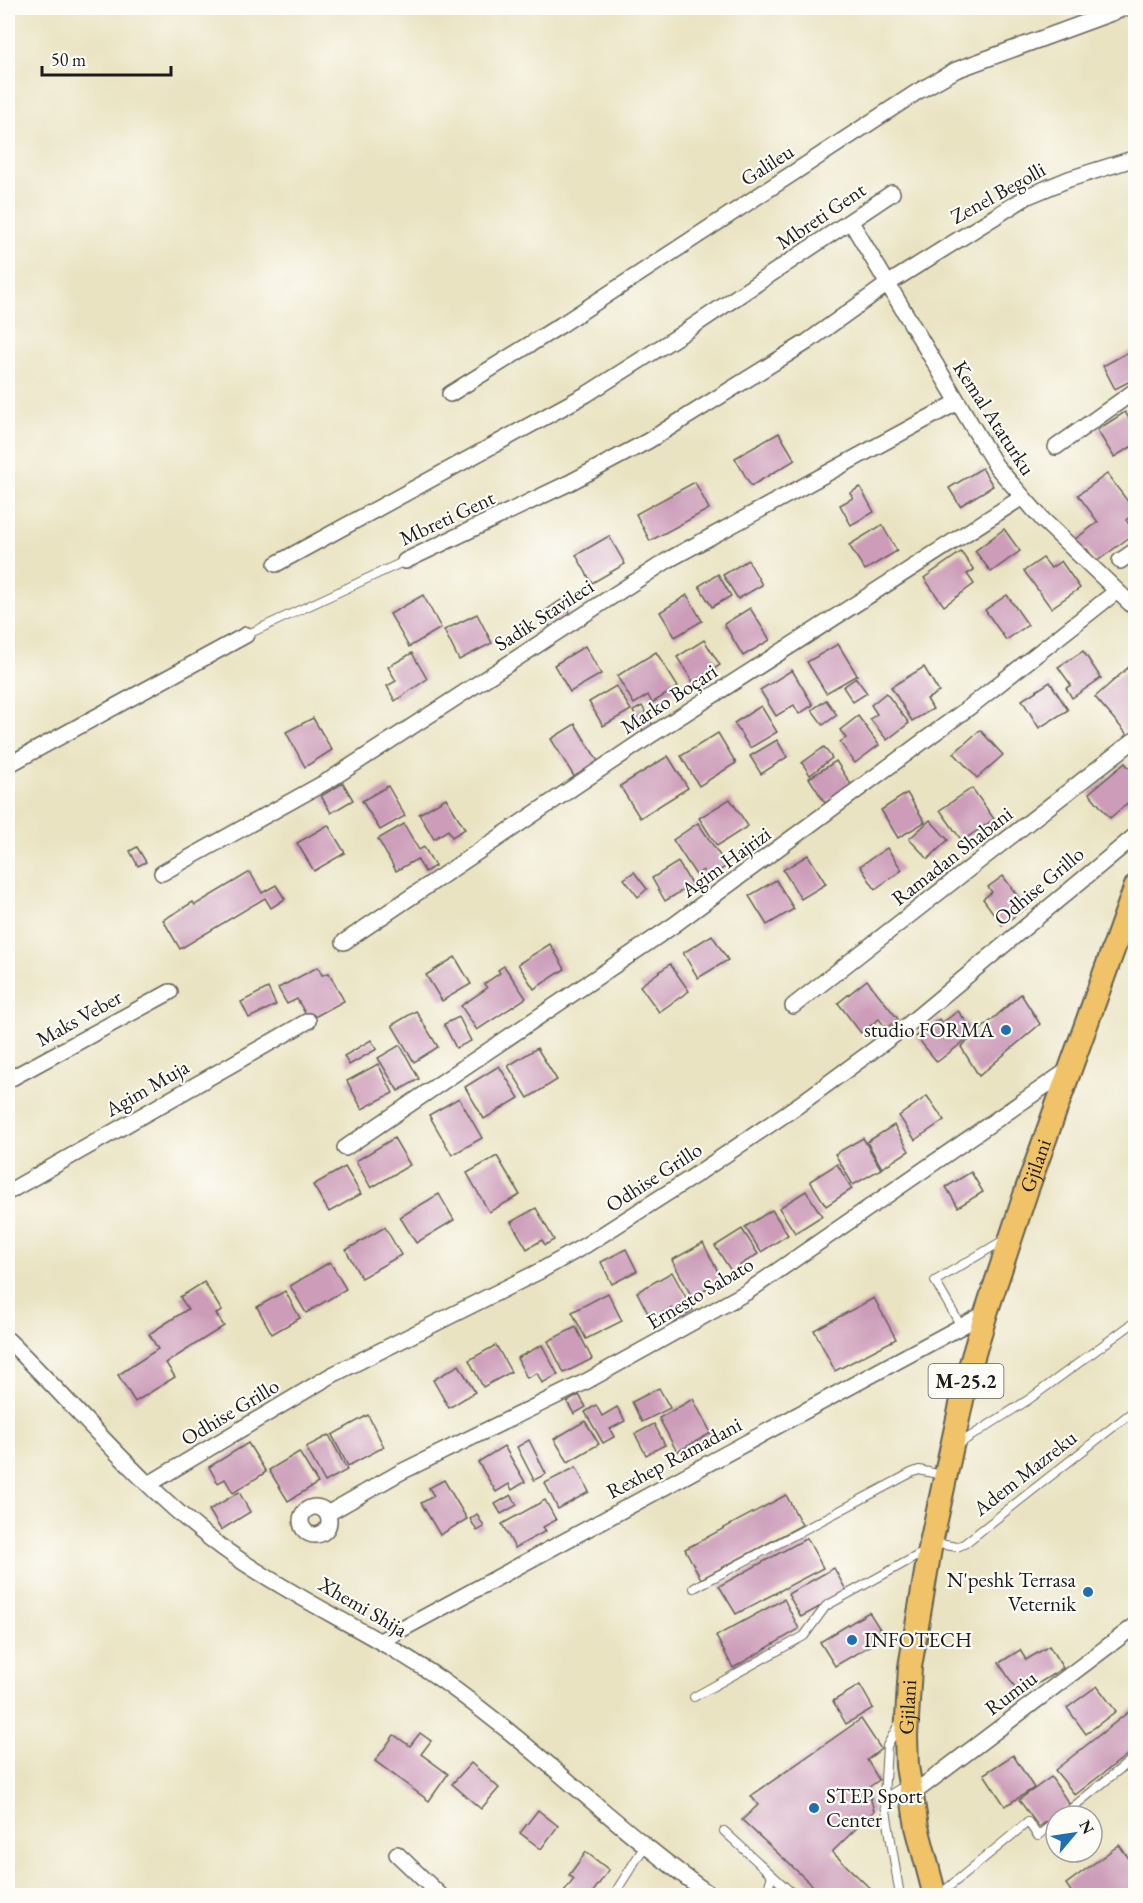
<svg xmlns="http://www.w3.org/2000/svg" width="1143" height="1903" font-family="'EB Garamond',serif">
  <rect width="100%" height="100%" fill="#fdfcf7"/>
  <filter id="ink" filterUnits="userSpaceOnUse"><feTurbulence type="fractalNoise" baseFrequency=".0167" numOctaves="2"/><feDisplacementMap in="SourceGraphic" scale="12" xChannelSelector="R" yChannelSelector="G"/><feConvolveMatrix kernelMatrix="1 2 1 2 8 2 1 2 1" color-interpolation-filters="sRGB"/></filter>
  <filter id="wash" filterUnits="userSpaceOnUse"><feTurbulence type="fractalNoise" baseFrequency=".008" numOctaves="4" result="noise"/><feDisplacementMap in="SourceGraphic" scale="24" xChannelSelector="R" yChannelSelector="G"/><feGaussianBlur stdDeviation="1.35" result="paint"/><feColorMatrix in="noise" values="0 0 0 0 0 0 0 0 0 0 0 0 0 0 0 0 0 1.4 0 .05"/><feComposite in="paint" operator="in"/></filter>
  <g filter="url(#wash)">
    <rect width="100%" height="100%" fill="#eae3c2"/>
    <g id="blocks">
      <g fill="#cc9cb9">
        <polygon points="1132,350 1136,356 1136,378 1115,389 1103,366"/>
        <polygon points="1125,412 1136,429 1136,444 1114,457 1097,430"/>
        <polygon points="779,433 795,460 751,486 735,458"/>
        <polygon points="982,468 993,486 960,506 949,488"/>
        <polygon points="1107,474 1136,512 1126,520 1135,533 1096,562 1087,549 1079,555 1070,543 1098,522 1078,495"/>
        <polygon points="695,482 709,509 650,541 636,514"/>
        <polygon points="860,487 874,512 851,525 840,505 853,498 850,493"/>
        <polygon points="882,525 897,551 865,570 849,545"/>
        <polygon points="1004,529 1020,551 991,572 975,551"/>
        <polygon points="609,536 625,564 592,583 576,555"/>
        <polygon points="961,552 974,570 967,574 974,584 944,606 924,578"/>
        <polygon points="1043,558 1051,568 1061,561 1080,588 1051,608 1024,571"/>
        <polygon points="748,560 762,585 738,599 723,575"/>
        <polygon points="718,574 731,596 712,607 699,586"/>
        <polygon points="423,595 441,628 409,647 390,614"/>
        <polygon points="687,595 702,621 675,637 660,612"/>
        <polygon points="1007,595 1028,625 1006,640 985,610"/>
        <polygon points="561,600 572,616 552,630 542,613"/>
        <polygon points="750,608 770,640 743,656 724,624"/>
        <polygon points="477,614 492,643 459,660 444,630"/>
        <polygon points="704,640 720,665 693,682 677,657"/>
        <polygon points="838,644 857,675 826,693 807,662"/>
        <polygon points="585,646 601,674 570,692 554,665"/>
        <polygon points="1083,651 1101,678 1072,698 1066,688 1071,685 1058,667"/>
        <polygon points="656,652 678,687 652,703 648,695 634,704 617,676"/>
        <polygon points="412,653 427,679 395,701 387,686 396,681 388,667"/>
        <polygon points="1131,665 1136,670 1136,737 1132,740 1095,697"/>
        <polygon points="924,667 939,692 927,699 933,709 912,721 891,687"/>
        <polygon points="792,670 813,705 799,714 794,705 776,716 760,690"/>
        <polygon points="856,678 867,693 853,702 843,687"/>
        <polygon points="1050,682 1068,710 1039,728 1022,700"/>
        <polygon points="616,686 631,710 603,726 589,702"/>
        <polygon points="886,693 909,723 887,740 870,719 877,714 871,705"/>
        <polygon points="826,700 837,715 823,725 812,710"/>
        <polygon points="642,706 653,726 643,731 633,711"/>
        <polygon points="761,706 777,732 750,748 734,723"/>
        <polygon points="858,716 879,745 855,763 840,742 846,738 840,730"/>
        <polygon points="313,718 332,750 305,767 286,732"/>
        <polygon points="575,724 599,763 575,778 551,739"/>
        <polygon points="980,730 1003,755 977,778 954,753"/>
        <polygon points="718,733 736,763 699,786 681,756"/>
        <polygon points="777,740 787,757 761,774 750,756"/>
        <polygon points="824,747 832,758 810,775 802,763"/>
        <polygon points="668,756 688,788 640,818 620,786"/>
        <polygon points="836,761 852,786 825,803 809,778"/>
        <polygon points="1125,763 1136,776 1136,796 1110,818 1089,793"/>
        <polygon points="343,783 353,800 331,813 321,796"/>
        <polygon points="388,786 405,816 380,830 362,801"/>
        <polygon points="972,788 994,819 962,841 940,810"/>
        <polygon points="907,793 925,822 898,838 881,810"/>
        <polygon points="446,798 465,829 452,837 448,830 434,839 419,814"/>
        <polygon points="730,799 748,826 717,846 699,818"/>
        <polygon points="930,820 948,840 928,859 909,839"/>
        <polygon points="698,823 727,866 708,878 703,870 696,875 673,840"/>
        <polygon points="404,824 419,850 424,847 435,866 425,872 417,859 396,871 378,839"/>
        <polygon points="328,825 345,853 314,871 297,843"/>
        <polygon points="137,847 146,862 138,866 130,851"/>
        <polygon points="887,848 902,870 875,889 860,866"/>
        <polygon points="808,855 826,884 801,899 783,870"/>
        <polygon points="678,862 692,885 665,901 652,878"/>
        <polygon points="250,872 262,893 276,885 285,899 271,908 265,898 180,949 163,920 193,902 195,905"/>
        <polygon points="634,872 647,889 638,897 624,879"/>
        <polygon points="1003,876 1026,908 1002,925 983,899 992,892 988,887"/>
        <polygon points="776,880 794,909 767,925 749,896"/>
        <polygon points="712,935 728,960 698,978 683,953"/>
        <polygon points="550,944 565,969 534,989 518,964"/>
        <polygon points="455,957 471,984 442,1001 426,975"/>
        <polygon points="670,964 689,991 659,1012 640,986"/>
        <polygon points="504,966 526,998 477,1030 461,1006 487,988 484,984 500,973 498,970"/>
        <polygon points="318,967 322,975 329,973 344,1001 309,1020 297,999 287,1004 278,988"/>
        <polygon points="867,980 898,1019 886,1028 879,1019 861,1033 838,1003"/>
        <polygon points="268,988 276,1005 249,1018 241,1002"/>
        <polygon points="1021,994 1040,1024 979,1076 961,1047"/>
        <polygon points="416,1011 438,1047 414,1062 392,1025"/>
        <polygon points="958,1011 975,1033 937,1062 916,1036 939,1019 942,1023"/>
        <polygon points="459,1017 471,1041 456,1048 444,1024"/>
        <polygon points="371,1040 377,1049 349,1065 344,1056"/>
        <polygon points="400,1045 419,1079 398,1091 378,1058"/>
        <polygon points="537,1048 557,1080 528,1098 508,1066"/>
        <polygon points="378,1064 393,1093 362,1109 347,1081"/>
        <polygon points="499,1066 519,1098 484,1119 465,1087"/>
        <polygon points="927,1096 944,1120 915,1140 899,1116"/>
        <polygon points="459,1098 482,1138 452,1155 429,1115"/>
        <polygon points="894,1125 909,1151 882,1168 867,1142"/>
        <polygon points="394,1138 410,1165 371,1188 356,1161"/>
        <polygon points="863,1138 881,1169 853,1185 835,1154"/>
        <polygon points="497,1156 520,1195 489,1212 467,1173"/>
        <polygon points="837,1164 852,1189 826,1206 810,1181"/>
        <polygon points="345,1167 361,1194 329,1212 313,1185"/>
        <polygon points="971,1172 983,1192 958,1207 946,1187"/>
        <polygon points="806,1191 822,1216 795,1233 779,1208"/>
        <polygon points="439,1194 454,1220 416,1243 400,1217"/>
        <polygon points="536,1208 554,1240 545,1245 542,1240 527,1249 511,1222"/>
        <polygon points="772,1210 788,1235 761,1252 745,1227"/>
        <polygon points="385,1227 401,1255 361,1278 346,1250"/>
        <polygon points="742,1229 758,1254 731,1271 715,1246"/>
        <polygon points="703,1243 723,1281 692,1297 672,1260"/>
        <polygon points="626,1249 637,1271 612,1284 601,1262"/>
        <polygon points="330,1262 346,1289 306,1313 290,1286"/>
        <polygon points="672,1272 693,1310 677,1319 671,1308 651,1319 637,1292"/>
        <polygon points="204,1282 222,1311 216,1314 224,1326 166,1363 175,1377 135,1402 118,1375 158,1349 149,1334 188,1309 180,1297"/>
        <polygon points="285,1291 300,1318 272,1334 257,1307"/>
        <polygon points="608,1293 622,1321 586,1339 572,1312"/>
        <polygon points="874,1298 896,1339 835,1371 814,1330"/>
        <polygon points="576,1327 592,1359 564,1373 548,1341"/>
        <polygon points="496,1345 511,1372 483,1387 469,1360"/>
        <polygon points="542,1345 558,1375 542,1383 537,1373 527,1378 517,1358"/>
        <polygon points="459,1365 475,1392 449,1408 433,1380"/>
        <polygon points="659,1388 670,1408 642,1422 632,1402"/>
        <polygon points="579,1395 586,1407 574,1414 567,1402"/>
        <polygon points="693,1399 711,1433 677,1452 659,1418"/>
        <polygon points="596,1405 602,1416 617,1407 625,1421 610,1429 614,1437 603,1443 585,1412"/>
        <polygon points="368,1415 384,1447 348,1466 332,1435"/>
        <polygon points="585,1421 599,1444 568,1462 554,1439"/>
        <polygon points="654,1424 665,1445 646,1455 635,1434"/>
        <polygon points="329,1435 347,1470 325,1482 306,1447"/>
        <polygon points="529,1440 546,1474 534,1480 517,1447"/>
        <polygon points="248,1443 266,1472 233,1493 225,1479 218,1483 209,1467"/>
        <polygon points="504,1446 525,1482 512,1490 509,1484 496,1492 478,1462"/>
        <polygon points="299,1452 318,1483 288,1501 269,1470"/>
        <polygon points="576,1467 589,1492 558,1509 545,1483"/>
        <polygon points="444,1480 467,1519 440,1535 421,1503 434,1496 429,1488"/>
        <polygon points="239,1492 250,1512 221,1530 209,1510"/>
        <polygon points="511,1495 517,1505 501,1514 495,1504"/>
        <polygon points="786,1495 802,1525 701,1579 685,1549"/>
        <polygon points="545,1500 556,1520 543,1527 546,1531 515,1548 502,1524"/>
        <polygon points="477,1514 484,1527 477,1531 470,1519"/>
        <polygon points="807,1538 823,1568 736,1614 719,1586"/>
        <polygon points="834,1568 847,1592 801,1617 788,1594"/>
        <polygon points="784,1599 799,1629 733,1668 716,1636"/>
        <polygon points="869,1612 885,1637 835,1666 820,1642"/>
        <polygon points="1049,1646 1063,1668 1020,1695 999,1663 1020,1650 1026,1660"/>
        <polygon points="860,1685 873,1708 846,1724 833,1701"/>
        <polygon points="1097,1686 1116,1711 1086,1734 1067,1708"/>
        <polygon points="1136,1706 1136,1748 1075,1795 1055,1770"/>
        <polygon points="861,1719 881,1749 867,1760 879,1780 868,1788 874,1811 832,1852 878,1896 824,1896 742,1820 758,1805 751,1796"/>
        <polygon points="420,1733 431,1741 421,1754 448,1774 429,1801 375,1761 394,1735 410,1746"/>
        <polygon points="1013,1755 1034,1788 1005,1806 984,1774"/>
        <polygon points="471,1763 499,1788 481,1809 452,1784"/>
        <polygon points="1051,1777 1070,1805 1039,1827 1019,1800"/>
        <polygon points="538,1810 558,1826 541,1849 520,1833"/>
        <polygon points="1119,1845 1136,1868 1136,1894 1074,1896 1066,1884"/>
        <polygon points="586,1852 609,1870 590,1896 561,1896 574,1879 569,1875"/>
      </g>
    </g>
  </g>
  <g filter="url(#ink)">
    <use href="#blocks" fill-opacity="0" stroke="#646256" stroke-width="1.5"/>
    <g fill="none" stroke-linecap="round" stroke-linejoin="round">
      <g stroke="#646256" stroke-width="10">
        <g id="lane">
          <polyline points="246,635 405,561"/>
          <polyline points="961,1326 935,1281 1004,1240"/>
          <polyline points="957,1445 1028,1400 1136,1321"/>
          <polyline points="933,1543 957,1547 964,1544 1136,1409"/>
          <polyline points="694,1588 911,1473 919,1470 942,1475"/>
          <polyline points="694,1697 804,1636 826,1606 926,1551"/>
          <polyline points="900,1722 887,1746 884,1798 900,1896"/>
          <polyline points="884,1798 908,1784"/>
          <polyline points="1062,1816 1136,1756"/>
          <polyline points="724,1831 795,1896"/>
          <polyline points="939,1895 1028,1822 1038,1836 1056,1821"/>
          <polyline points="613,1896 646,1844"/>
          <polyline points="766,1896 772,1875"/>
        </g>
      </g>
      <g stroke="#646256" stroke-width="18">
        <g id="street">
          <polyline points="851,222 996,466 1043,520 1136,609"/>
          <polyline points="450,394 561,325 917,92 956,70 1125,8"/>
          <polyline points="1056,447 1136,390"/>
          <polyline points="405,561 569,483 648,441 807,342 889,283 1028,196 1069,179 1136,158"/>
          <polyline points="1120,561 1136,550"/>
          <polyline points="276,564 587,394 680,335 892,193"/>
          <polyline points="8,765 246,635"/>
          <polyline points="162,873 331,779 668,560 956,403"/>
          <polyline points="344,942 648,737 1021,498"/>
          <polyline points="793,1006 1133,741 1136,743"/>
          <polyline points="8,1080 170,992"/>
          <polyline points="345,1148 674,925 971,706 1117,591"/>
          <polyline points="8,1192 308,1021"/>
          <path d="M8,1340c75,73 142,159 229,218 66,45 140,77 206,123 94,67 175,149 269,215"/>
          <polyline points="149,1484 332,1375 540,1271 586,1245 694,1176 800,1104 909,1024 1136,835"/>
          <circle cx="315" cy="1521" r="14"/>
          <polyline points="327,1514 399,1473 587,1381 747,1292 1071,1068"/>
          <polyline points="382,1640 986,1313"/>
          <polyline points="911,1795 1136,1625"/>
          <polyline points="397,1854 441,1896"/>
        </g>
      </g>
      <g stroke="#646256" stroke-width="26">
        <g id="primary">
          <path id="s1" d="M935,1896l-18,-69 -10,-61 -1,-30 4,-69 21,-124 36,-166 19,-64 41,-124 109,-303"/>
        </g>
      </g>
      <use href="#lane" stroke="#fff" stroke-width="8"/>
      <use href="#street" stroke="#fff" stroke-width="15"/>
      <use href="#primary" stroke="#f0c369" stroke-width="22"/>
    </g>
  </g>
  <g fill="#1f6fb2" stroke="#fdfcf7" stroke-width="2">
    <circle cx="1006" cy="1030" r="6"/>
    <circle cx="1088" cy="1592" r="6"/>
    <circle cx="852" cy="1640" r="6"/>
    <circle cx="814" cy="1808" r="6"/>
  </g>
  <g text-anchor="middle" stroke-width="4.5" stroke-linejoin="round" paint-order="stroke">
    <rect fill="#fdfcf7" stroke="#605f5e" stroke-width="1.5" x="928.5" y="1364" width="75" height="34" rx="4.5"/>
    <g font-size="20" font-weight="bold" fill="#1c1c1c">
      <text x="966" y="1388">M-25.2</text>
    </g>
    <g font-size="21" fill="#1c1c1c" stroke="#fdfcf7">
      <text transform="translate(767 165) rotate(-33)" y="7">Galileu</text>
      <text transform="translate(998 193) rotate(-29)" y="7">Zenel Begolli</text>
      <text transform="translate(821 216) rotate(-34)" y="7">Mbreti Gent</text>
      <text transform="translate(994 418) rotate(57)" y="7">Kemal Ataturku</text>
      <text transform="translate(447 518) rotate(-25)" y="7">Mbreti Gent</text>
      <text transform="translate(544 615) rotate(-33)" y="7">Sadik Stavileci</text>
      <text transform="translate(669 699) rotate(-33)" y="7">Marko Boçari</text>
      <text transform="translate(952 856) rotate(-38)" y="7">Ramadan Shabani</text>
      <text transform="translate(726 862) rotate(-36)" y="7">Agim Hajrizi</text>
      <text transform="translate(1039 886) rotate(-40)" y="7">Odhise Grillo</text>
      <text transform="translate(79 1018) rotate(-29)" y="7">Maks Veber</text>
      <text transform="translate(147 1088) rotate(-30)" y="7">Agim Muja</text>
      <text dy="7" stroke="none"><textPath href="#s1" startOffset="750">Gjilani</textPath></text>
      <text transform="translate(654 1177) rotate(-33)" y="7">Odhise Grillo</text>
      <text transform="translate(700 1293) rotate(-31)" y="7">Ernesto Sabato</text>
      <text transform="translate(230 1412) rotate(-31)" y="7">Odhise Grillo</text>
      <text transform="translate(674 1458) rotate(-28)" y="7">Rexhep Ramadani</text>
      <text transform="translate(1025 1473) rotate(-38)" y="7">Adem Mazreku</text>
      <text transform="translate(363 1607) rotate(30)" y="7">Xhemi Shija</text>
      <text transform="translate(1011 1693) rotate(-37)" y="7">Rumiu</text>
      <text dy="7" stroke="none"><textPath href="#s1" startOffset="192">Gjilani</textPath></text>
    </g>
    <g font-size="21" fill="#1c1c1c" stroke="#fdfcf7" text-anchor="end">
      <text x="994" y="1037">studio FORMA</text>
      <text x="1076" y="1587">N'peshk Terrasa<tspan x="1076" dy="24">Veternik</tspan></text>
      <text x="864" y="1647" text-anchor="start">INFOTECH</text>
      <text x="826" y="1803" text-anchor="start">STEP Sport<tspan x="826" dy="24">Center</tspan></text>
    </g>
  </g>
  <rect width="1143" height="1903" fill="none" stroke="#fdfcf7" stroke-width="30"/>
  <g transform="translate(1074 1834) rotate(61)"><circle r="28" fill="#fdfcf7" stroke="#a3a29f" stroke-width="1.5"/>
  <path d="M0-4.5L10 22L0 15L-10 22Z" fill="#1f6fb2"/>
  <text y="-9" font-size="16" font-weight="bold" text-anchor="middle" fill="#1c1c1c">N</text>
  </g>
  <path d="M42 66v9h129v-9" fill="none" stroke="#1c1c1c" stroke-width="3"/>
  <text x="51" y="66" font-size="18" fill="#1c1c1c" stroke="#fdfcf7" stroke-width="4.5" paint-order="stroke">50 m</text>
</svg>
